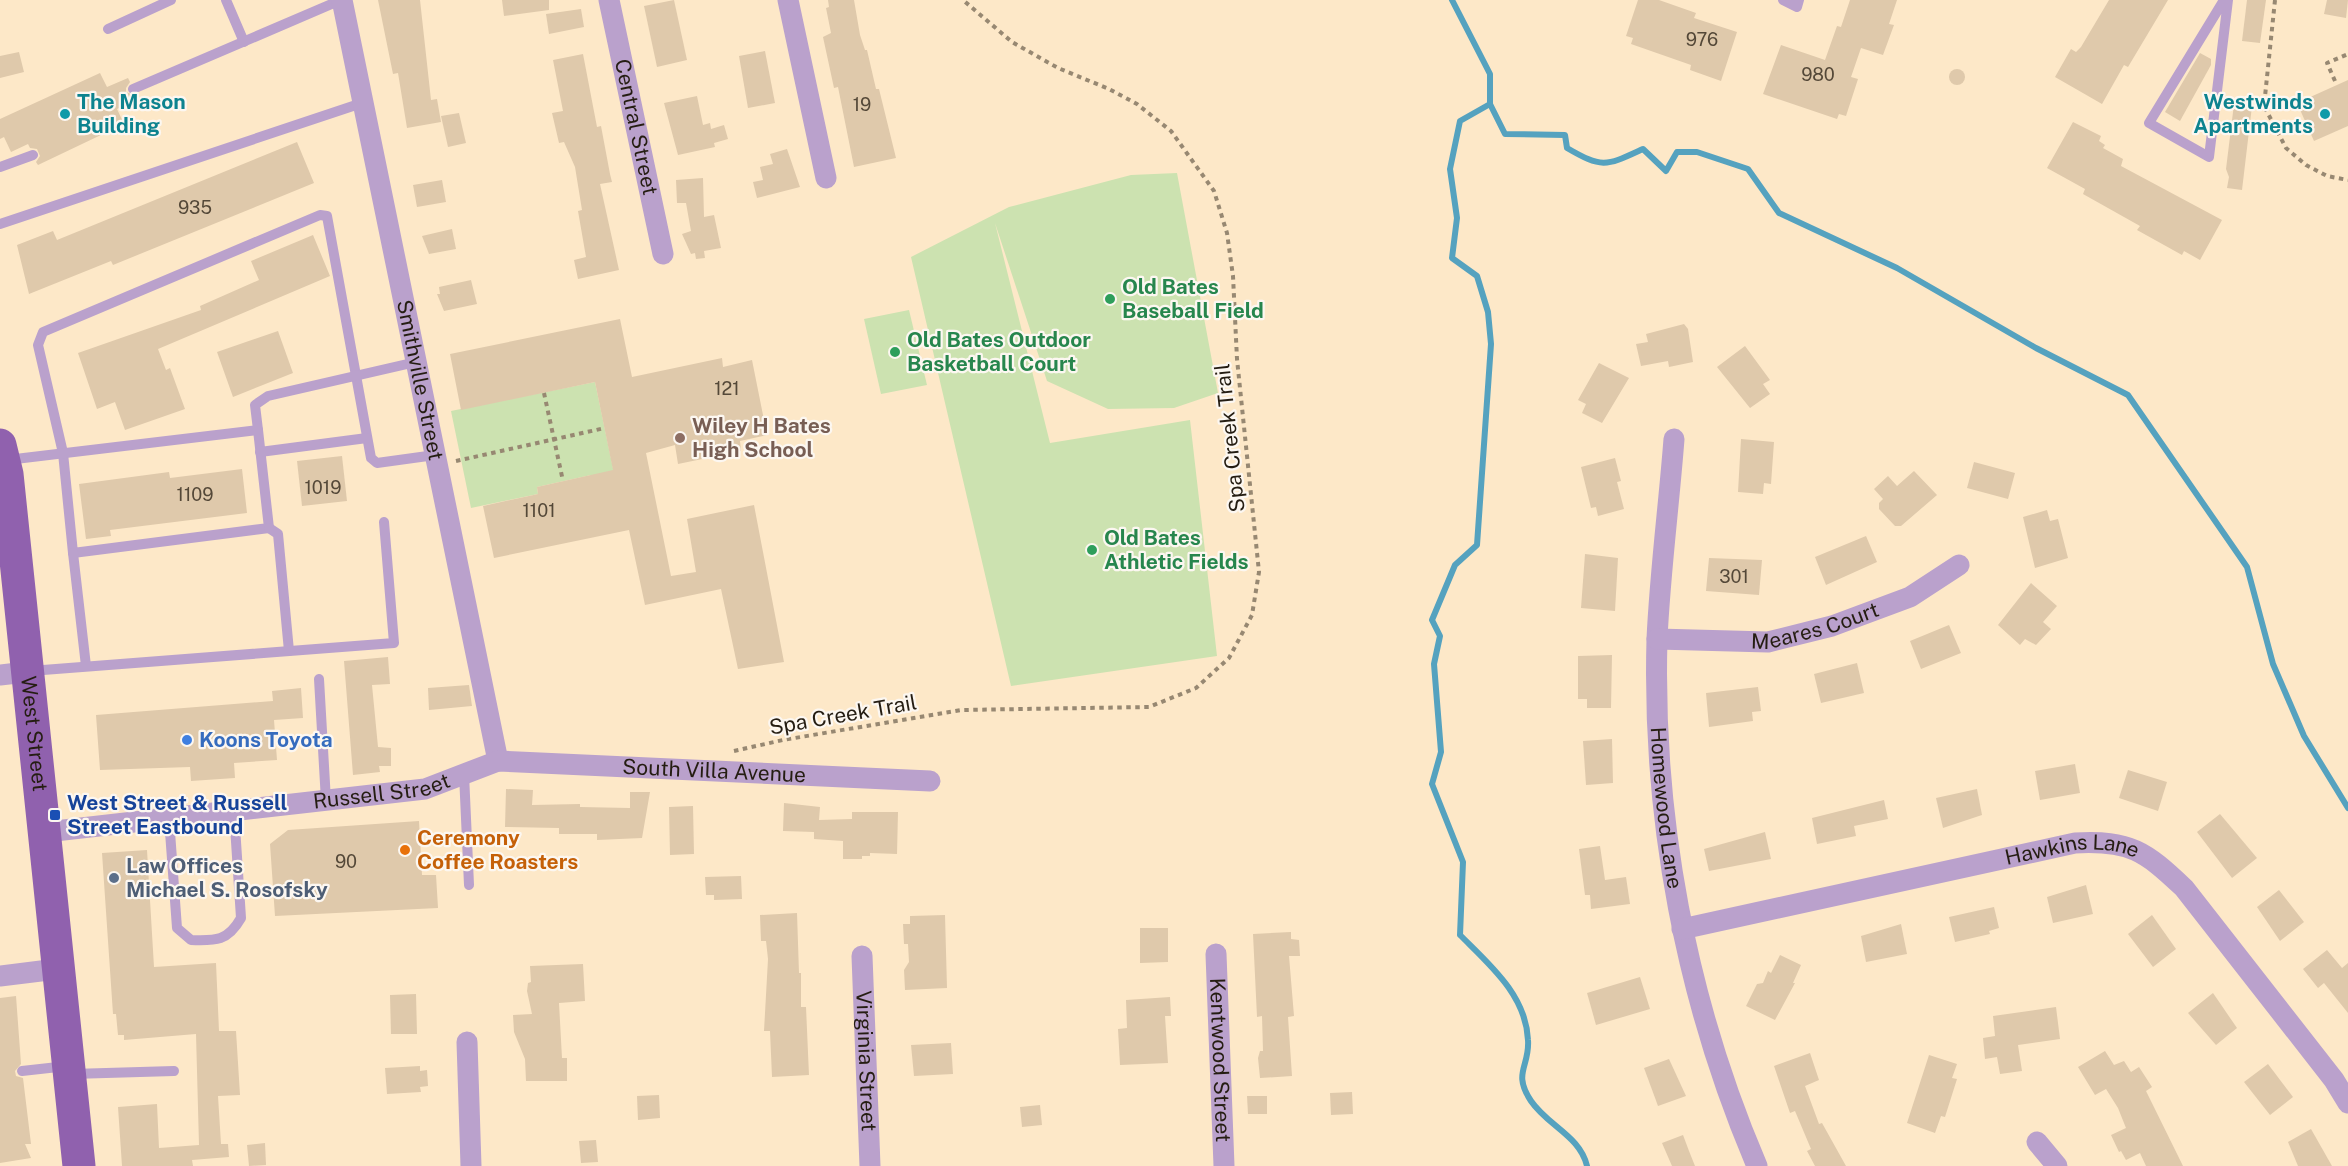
<svg xmlns="http://www.w3.org/2000/svg" width="2348" height="1166" font-family="'Public Sans',sans-serif">
  <rect width="100%" height="100%" fill="#fde8c8"/>
  <g fill="#cce2b0">
    <polygon points="1177,173 1218,393 1174,408 1108,409 1047,381 995,223 1050,443 1190,420 1217,656 1011,686 911,257 1009,207 1131,175"/>
    <polygon points="909,310 927,385 881,394 864,319"/>
    <polygon points="595,382 615,478 591,475 537,487 538,494 471,508 451,411"/>
  </g>
  <g fill="none" stroke-linecap="round" stroke-linejoin="round">
    <g stroke="#55a2bf" stroke-width="6">
      <path d="M1452,0l38,74v30l-30,17 -10,48 7,49 -5,40 25,18 11,36 3,32 -14,201 -22,20 -23,55 8,16 -6,28 7,88 -9,32 31,78 -3,73c30,30 66,60 68,105 2,27 -16,32 3,61 17,25 49,35 56,65"/>
      <path d="M1490,104l15,30 60,1 2,13c36,21 39,18 76,1l23,22 11,-19h20l51,17 31,44 118,55 139,80 92,47 119,172 26,97 31,72 44,72"/>
    </g>
  </g>
  <g fill="#dfc9ab">
    <polygon points="378,0 420,0 431,100 437,99 441,122 407,128 398,73 393,74"/>
    <polygon points="502,0 549,0 549,10 504,16"/>
    <polygon points="674,0 687,60 657,67 644,6"/>
    <polygon points="828,0 854,0 860,35 865,50 867,50 876,89 879,89 896,158 854,167 838,87 834,88 823,37 831,33 826,8 829,7"/>
    <polygon points="1638,0 1659,0 1696,13 1694,18 1737,32 1721,81 1690,70 1691,65 1631,44 1633,38 1626,36"/>
    <polygon points="1850,0 1897,0 1889,24 1894,25 1883,55 1861,48 1851,77 1858,79 1846,116 1839,114 1837,119 1763,94 1781,45 1825,60 1837,26 1841,27"/>
    <polygon points="2109,0 2168,0 2128,67 2124,65 2102,104 2055,77 2071,49 2076,52 2081,47"/>
    <polygon points="2247,0 2266,0 2260,43 2242,41"/>
    <polygon points="2327,0 2348,0 2346,18 2324,14"/>
    <polygon points="581,9 584,27 549,34 546,14"/>
    <polygon points="765,51 775,103 748,108 739,56"/>
    <polygon points="19,52 24,72 0,78 0,56"/>
    <polygon points="2200,53 2211,59 2211,65 2180,121 2165,112"/>
    <polygon points="583,54 597,127 601,126 610,174 612,182 600,184 619,270 578,279 574,260 586,257 578,211 582,210 575,167 564,142 559,143 552,113 563,111 553,60"/>
    <circle cx="1957" cy="77" r="8"/>
    <polygon points="100,73 107,87 128,78 130,82 126,88 126,92 136,96 138,100 117,109 124,124 38,165 36,162 40,156 37,149 30,148 28,144 11,152 4,137 0,139 0,119"/>
    <polygon points="2348,80 2348,126 2314,141 2297,103"/>
    <polygon points="697,96 703,125 710,123 711,129 724,125 728,139 714,143 715,147 678,155 664,103"/>
    <polygon points="2234,104 2252,106 2242,190 2227,188 2229,177 2226,169"/>
    <polygon points="459,113 466,143 448,147 441,116"/>
    <polygon points="2073,122 2101,136 2099,141 2105,145 2103,148 2123,159 2121,166 2222,220 2200,260 2184,251 2182,255 2137,230 2140,226 2083,194 2085,189 2047,168"/>
    <polygon points="297,142 314,183 113,265 111,261 29,294 17,245 53,231 57,240"/>
    <polygon points="787,149 800,187 757,198 753,182 763,180 760,167 773,164 770,154"/>
    <polygon points="703,178 704,217 714,215 721,248 704,251 705,258 696,259 695,253 691,254 682,234 691,231 686,203 677,203 676,180"/>
    <polygon points="442,180 446,202 417,207 413,185"/>
    <polygon points="452,229 456,249 429,254 422,236"/>
    <polygon points="313,235 330,276 158,349 166,370 170,368 185,409 125,430 115,402 97,409 78,353 201,310 200,306 259,280 251,261"/>
    <polygon points="471,280 477,304 444,311 437,294 440,294 439,287"/>
    <polygon points="620,319 632,377 722,358 723,367 752,360 767,435 740,441 741,451 678,464 675,445 646,453 671,576 696,572 687,519 754,505 784,662 738,669 721,589 645,605 629,530 494,558 483,506 538,494 537,487 613,470 595,382 461,410 450,354"/>
    <polygon points="1684,324 1688,329 1693,362 1669,367 1668,361 1641,366 1636,344 1648,342 1646,334"/>
    <polygon points="278,331 293,373 233,397 217,352"/>
    <polygon points="1745,346 1770,380 1763,384 1770,394 1750,408 1717,367"/>
    <polygon points="1599,363 1629,378 1602,423 1582,413 1586,404 1578,400"/>
    <polygon points="1741,439 1774,442 1771,484 1764,483 1763,494 1738,492"/>
    <polygon points="342,456 347,501 302,506 297,461"/>
    <polygon points="1615,458 1621,481 1617,482 1624,509 1598,516 1596,507 1591,508 1581,467"/>
    <polygon points="1974,462 2015,473 2008,499 1967,488"/>
    <polygon points="242,469 247,513 110,530 111,536 86,539 79,484 169,472 170,478"/>
    <polygon points="1914,471 1937,495 1901,526 1895,526 1879,509 1879,503 1883,499 1874,489 1888,476 1897,486"/>
    <polygon points="2047,510 2050,521 2058,519 2068,558 2035,568 2023,517"/>
    <polygon points="1866,536 1877,562 1826,585 1815,557"/>
    <polygon points="1585,554 1618,558 1615,611 1581,608"/>
    <polygon points="1709,558 1762,560 1759,595 1706,591"/>
    <polygon points="2031,583 2057,606 2043,622 2051,629 2036,645 2025,639 2020,645 1998,625"/>
    <polygon points="1949,625 1961,653 1921,669 1910,641"/>
    <polygon points="1612,655 1611,708 1587,708 1587,699 1578,699 1578,656"/>
    <polygon points="388,657 390,684 372,685 378,747 391,748 391,766 379,766 380,772 353,775 344,661"/>
    <polygon points="1857,663 1864,693 1821,703 1814,674"/>
    <polygon points="469,685 472,706 429,710 428,688"/>
    <polygon points="1758,687 1761,711 1752,712 1753,721 1709,727 1706,693"/>
    <polygon points="301,688 303,718 274,720 277,760 234,763 235,778 191,781 190,767 100,770 96,715 273,701 272,691"/>
    <polygon points="1612,739 1613,783 1586,785 1583,741"/>
    <polygon points="2075,764 2080,793 2040,800 2035,771"/>
    <polygon points="2128,770 2167,782 2158,811 2119,798"/>
    <polygon points="506,789 533,790 532,805 580,804 580,807 630,808 630,792 650,792 642,838 597,840 597,834 559,834 559,828 505,827"/>
    <polygon points="1977,789 1982,815 1943,828 1936,798"/>
    <polygon points="1884,800 1888,819 1854,826 1856,836 1817,844 1812,818"/>
    <polygon points="784,803 820,807 819,820 852,819 852,812 898,812 897,854 870,853 870,856 862,856 862,859 843,859 843,841 814,839 814,832 783,831"/>
    <polygon points="693,806 694,854 670,855 669,807"/>
    <polygon points="2220,814 2257,858 2232,878 2197,832"/>
    <polygon points="419,821 422,875 436,875 438,908 275,916 270,844 288,830"/>
    <polygon points="1765,832 1771,859 1709,871 1704,849"/>
    <polygon points="1600,846 1605,880 1626,877 1630,904 1591,909 1590,895 1585,895 1579,849"/>
    <polygon points="147,850 154,967 216,963 219,1031 236,1031 240,1095 218,1096 221,1144 228,1144 229,1157 192,1160 193,1166 122,1166 118,1107 157,1104 159,1148 199,1145 196,1034 124,1040 124,1035 118,1035 116,1014 113,1014 102,853"/>
    <polygon points="741,876 742,899 714,900 714,895 706,895 705,877"/>
    <polygon points="2086,885 2093,914 2053,923 2047,897"/>
    <polygon points="2279,890 2304,922 2280,941 2257,907"/>
    <polygon points="1994,907 1999,928 1989,931 1990,934 1955,942 1949,917"/>
    <polygon points="797,913 799,973 801,973 801,1007 806,1007 809,1075 772,1077 770,1031 764,1031 768,959 766,941 761,941 760,915"/>
    <polygon points="945,915 947,988 905,990 904,970 909,962 908,944 904,944 903,924 910,924 910,916"/>
    <polygon points="2152,915 2176,949 2153,967 2128,934"/>
    <polygon points="1901,924 1907,954 1866,962 1861,936"/>
    <polygon points="1140,928 1168,928 1168,962 1140,963"/>
    <polygon points="1291,932 1291,939 1299,940 1300,956 1289,956 1294,1016 1288,1017 1292,1076 1260,1078 1258,1058 1260,1051 1263,1051 1262,1016 1257,1017 1253,934"/>
    <polygon points="2327,950 2342,968 2348,963 2348,1013 2324,983 2318,988 2303,969"/>
    <polygon points="1780,955 1801,965 1793,983 1795,983 1775,1020 1746,1006 1757,984 1763,983 1768,971 1771,973"/>
    <polygon points="583,964 585,1001 559,1003 562,1058 567,1058 567,1081 526,1081 525,1059 514,1032 513,1015 532,1014 527,991 528,983 531,982 530,966"/>
    <polygon points="1640,977 1650,1009 1596,1025 1587,993"/>
    <polygon points="2213,993 2237,1028 2216,1045 2188,1013"/>
    <polygon points="416,994 417,1034 391,1034 390,995"/>
    <polygon points="16,996 21,1064 15,1071 16,1076 23,1078 31,1144 25,1144 31,1158 0,1163 0,998"/>
    <polygon points="1170,997 1171,1016 1165,1016 1168,1063 1120,1065 1118,1029 1127,1028 1126,1000"/>
    <polygon points="2056,1007 2060,1039 2018,1045 2022,1071 2000,1074 1997,1057 1985,1059 1983,1038 1995,1036 1993,1016"/>
    <polygon points="951,1043 953,1074 914,1076 911,1045"/>
    <polygon points="2105,1051 2114,1065 2124,1061 2131,1072 2139,1067 2152,1087 2146,1091 2183,1166 2146,1166 2140,1153 2126,1160 2121,1151 2119,1152 2111,1135 2126,1128 2118,1108 2106,1089 2095,1095 2078,1067"/>
    <polygon points="1810,1053 1819,1080 1805,1086 1819,1124 1822,1123 1846,1166 1815,1166 1807,1151 1811,1149 1795,1111 1790,1113 1774,1066"/>
    <polygon points="1929,1055 1957,1064 1952,1078 1957,1079 1945,1117 1941,1116 1935,1133 1907,1123"/>
    <polygon points="1669,1059 1686,1096 1658,1106 1644,1068"/>
    <polygon points="2268,1064 2293,1097 2270,1115 2244,1082"/>
    <polygon points="420,1066 420,1071 427,1070 428,1086 420,1087 421,1092 387,1094 385,1068"/>
    <polygon points="1352,1092 1353,1114 1331,1115 1330,1093"/>
    <polygon points="659,1095 660,1118 638,1120 637,1096"/>
    <polygon points="1247,1096 1267,1096 1267,1114 1248,1114"/>
    <polygon points="1040,1105 1042,1125 1022,1127 1020,1107"/>
    <polygon points="2311,1129 2332,1166 2298,1166 2288,1142"/>
    <polygon points="1683,1135 1689,1151 1695,1166 1672,1166 1662,1143"/>
    <polygon points="596,1140 598,1162 581,1163 579,1141"/>
    <polygon points="265,1143 266,1165 249,1166 247,1145"/>
  </g>
  <g fill="none" stroke-linecap="round" stroke-linejoin="round">
    <g stroke="#978872" stroke-width="4" stroke-dasharray="4.5 4.5" stroke-linecap="butt">
      <polyline points="2275,0 2264,106 2286,148 2306,165 2327,176 2348,180"/>
      <polyline points="2335,81 2327,63 2348,54"/>
      <polyline points="544,393 563,481"/>
      <polyline points="456,461 605,428"/>
      <polyline points="734,751 783,740 961,710 1149,707 1196,688 1229,658 1252,615 1259,572 1237,359 1233,276 1227,233 1214,191 1171,131 1137,104 1109,89 1058,68 1012,42 963,0"/>
    </g>
    <g stroke="#baa1cc" stroke-width="10">
      <polyline points="226,0 244,42"/>
      <polyline points="1783,0 1797,7 1799,0"/>
      <polyline points="2224,0 2149,123 2209,157 2228,0"/>
      <polyline points="108,29 171,0"/>
      <polyline points="133,89 341,0"/>
      <polyline points="0,167 33,155"/>
      <polyline points="0,224 362,103"/>
      <polyline points="258,430 269,528 73,553 63,453 38,345 43,332 320,215 327,216 371,458 377,463 435,455"/>
      <polyline points="260,452 367,438"/>
      <polyline points="7,460 258,430 255,405 268,396 416,362"/>
      <polyline points="269,528 278,534 289,651"/>
      <polyline points="73,553 86,666"/>
      <polyline points="30,671 394,643 384,522"/>
      <polyline points="319,679 326,801"/>
      <polyline points="464,774 469,885"/>
      <path d="M169,818l8,110 14,12c25,1 37,1 50,-22l-7,-107"/>
      <polyline points="22,1071 67,1066"/>
      <polyline points="72,1074 174,1071"/>
    </g>
    <g stroke="#baa1cc" stroke-width="21">
      <path id="s1" d="M342,0l156,761"/>
      <path id="s2" d="M609,0l54,254"/>
      <polyline points="788,0 826,178"/>
      <path id="s3" d="M1674,439c-5,66 -14,133 -17,200 -5,180 29,361 100,527"/>
      <path id="s4" d="M1657,639l111,3 64,-16 78,-29 49,-32"/>
      <polyline points="0,675 26,672"/>
      <path id="s5" d="M46,832l379,-43 73,-28 432,20"/>
      <path id="s6" d="M1682,929l393,-86c55,-3 70,8 109,45l150,192 14,23"/>
      <path id="s7" d="M1216,954l8,212"/>
      <path id="s8" d="M862,956l8,210"/>
      <polyline points="0,976 57,969"/>
      <polyline points="467,1042 471,1166"/>
      <polyline points="2037,1142 2057,1166"/>
    </g>
    <path stroke="#9061ae" stroke-width="33" id="s9" d="M0,445l7,29 72,692"/>
  </g>
  <g fill="#0f9aa8" stroke="#fcf7f1" stroke-width="2">
    <circle cx="65" cy="114" r="6"/>
    <circle cx="2325" cy="114" r="6"/>
  </g>
  <g fill="#2e9e5b" stroke="#fcf7f1" stroke-width="2">
    <circle cx="1110" cy="299" r="6"/>
    <circle cx="895" cy="352" r="6"/>
    <circle cx="1092" cy="550" r="6"/>
  </g>
  <circle fill="#8d6e63" stroke="#fcf7f1" stroke-width="2" cx="680" cy="438" r="6"/>
  <circle fill="#3f7fe0" stroke="#fcf7f1" stroke-width="2" cx="187" cy="740" r="6"/>
  <rect fill="#1a4fb4" stroke="#fcf7f1" stroke-width="2" x="49" y="809" width="12" height="12" rx="3"/>
  <circle fill="#e8710a" stroke="#fcf7f1" stroke-width="2" cx="405" cy="850" r="6"/>
  <circle fill="#5c6f8a" stroke="#fcf7f1" stroke-width="2" cx="114" cy="878" r="6"/>
  <g text-anchor="middle" stroke-width="4.5" stroke-linejoin="round" paint-order="stroke">
    <g font-size="18" fill="#544838">
      <text x="1702" y="46">976</text>
      <text x="1818" y="81">980</text>
      <text x="862" y="111">19</text>
      <text x="195" y="214">935</text>
      <text x="727" y="395">121</text>
      <text x="323" y="494">1019</text>
      <text x="195" y="501">1109</text>
      <text x="539" y="517">1101</text>
      <text x="1734" y="583">301</text>
      <text x="346" y="868">90</text>
    </g>
    <g font-size="21" font-weight="bold" fill="#0d838f" stroke="#fcf7f1" text-anchor="start">
      <text x="77" y="109">The Mason<tspan x="77" dy="24">Building</tspan></text>
      <text x="2313" y="109" text-anchor="end">Westwinds<tspan x="2313" dy="24">Apartments</tspan></text>
    </g>
    <g font-size="21" fill="#251d12" stroke="#fcf7f1">
      <text dy="7" stroke="none"><textPath href="#s2" startOffset="130">Central Street</textPath></text>
      <text dy="7" stroke="none"><textPath href="#s1" startOffset="388">Smithville Street</textPath></text>
      <text transform="translate(1230 438) rotate(-96)" y="7">Spa Creek Trail</text>
      <text dy="7" stroke="none"><textPath href="#s4" startOffset="160">Meares Court</textPath></text>
      <text transform="translate(843 715) rotate(-10)" y="7">Spa Creek Trail</text>
      <text dy="7" stroke="none"><textPath href="#s9" startOffset="291">West Street</textPath></text>
      <text dy="7" stroke="none"><textPath href="#s5" startOffset="676">South Villa Avenue</textPath></text>
      <text dy="7" stroke="none"><textPath href="#s5" startOffset="338">Russell Street</textPath></text>
      <text dy="7" stroke="none"><textPath href="#s3" startOffset="370">Homewood Lane</textPath></text>
      <text dy="7" stroke="none"><textPath href="#s6" startOffset="399">Hawkins Lane</textPath></text>
      <text dy="7" stroke="none"><textPath href="#s7" startOffset="106">Kentwood Street</textPath></text>
      <text dy="7" stroke="none"><textPath href="#s8" startOffset="105">Virginia Street</textPath></text>
    </g>
    <g font-size="21" font-weight="bold" fill="#27864d" stroke="#fcf7f1" text-anchor="start">
      <text x="1122" y="294">Old Bates<tspan x="1122" dy="24">Baseball Field</tspan></text>
      <text x="907" y="347">Old Bates Outdoor<tspan x="907" dy="24">Basketball Court</tspan></text>
      <text x="1104" y="545">Old Bates<tspan x="1104" dy="24">Athletic Fields</tspan></text>
    </g>
    <g font-size="21" font-weight="bold" fill="#785e54" stroke="#fcf7f1" text-anchor="start">
      <text x="692" y="433">Wiley H Bates<tspan x="692" dy="24">High School</tspan></text>
    </g>
    <g font-size="21" font-weight="bold" fill="#366cbe" stroke="#fcf7f1" text-anchor="start">
      <text x="199" y="747">Koons Toyota</text>
    </g>
    <g font-size="21" font-weight="bold" fill="#164399" stroke="#fcf7f1" text-anchor="start">
      <text x="67" y="810">West Street &amp; Russell<tspan x="67" dy="24">Street Eastbound</tspan></text>
    </g>
    <g font-size="21" font-weight="bold" fill="#c56008" stroke="#fcf7f1" text-anchor="start">
      <text x="417" y="845">Ceremony<tspan x="417" dy="24">Coffee Roasters</tspan></text>
    </g>
    <g font-size="21" font-weight="bold" fill="#4e5e75" stroke="#fcf7f1" text-anchor="start">
      <text x="126" y="873">Law Offices<tspan x="126" dy="24">Michael S. Rosofsky</tspan></text>
    </g>
  </g>
</svg>
